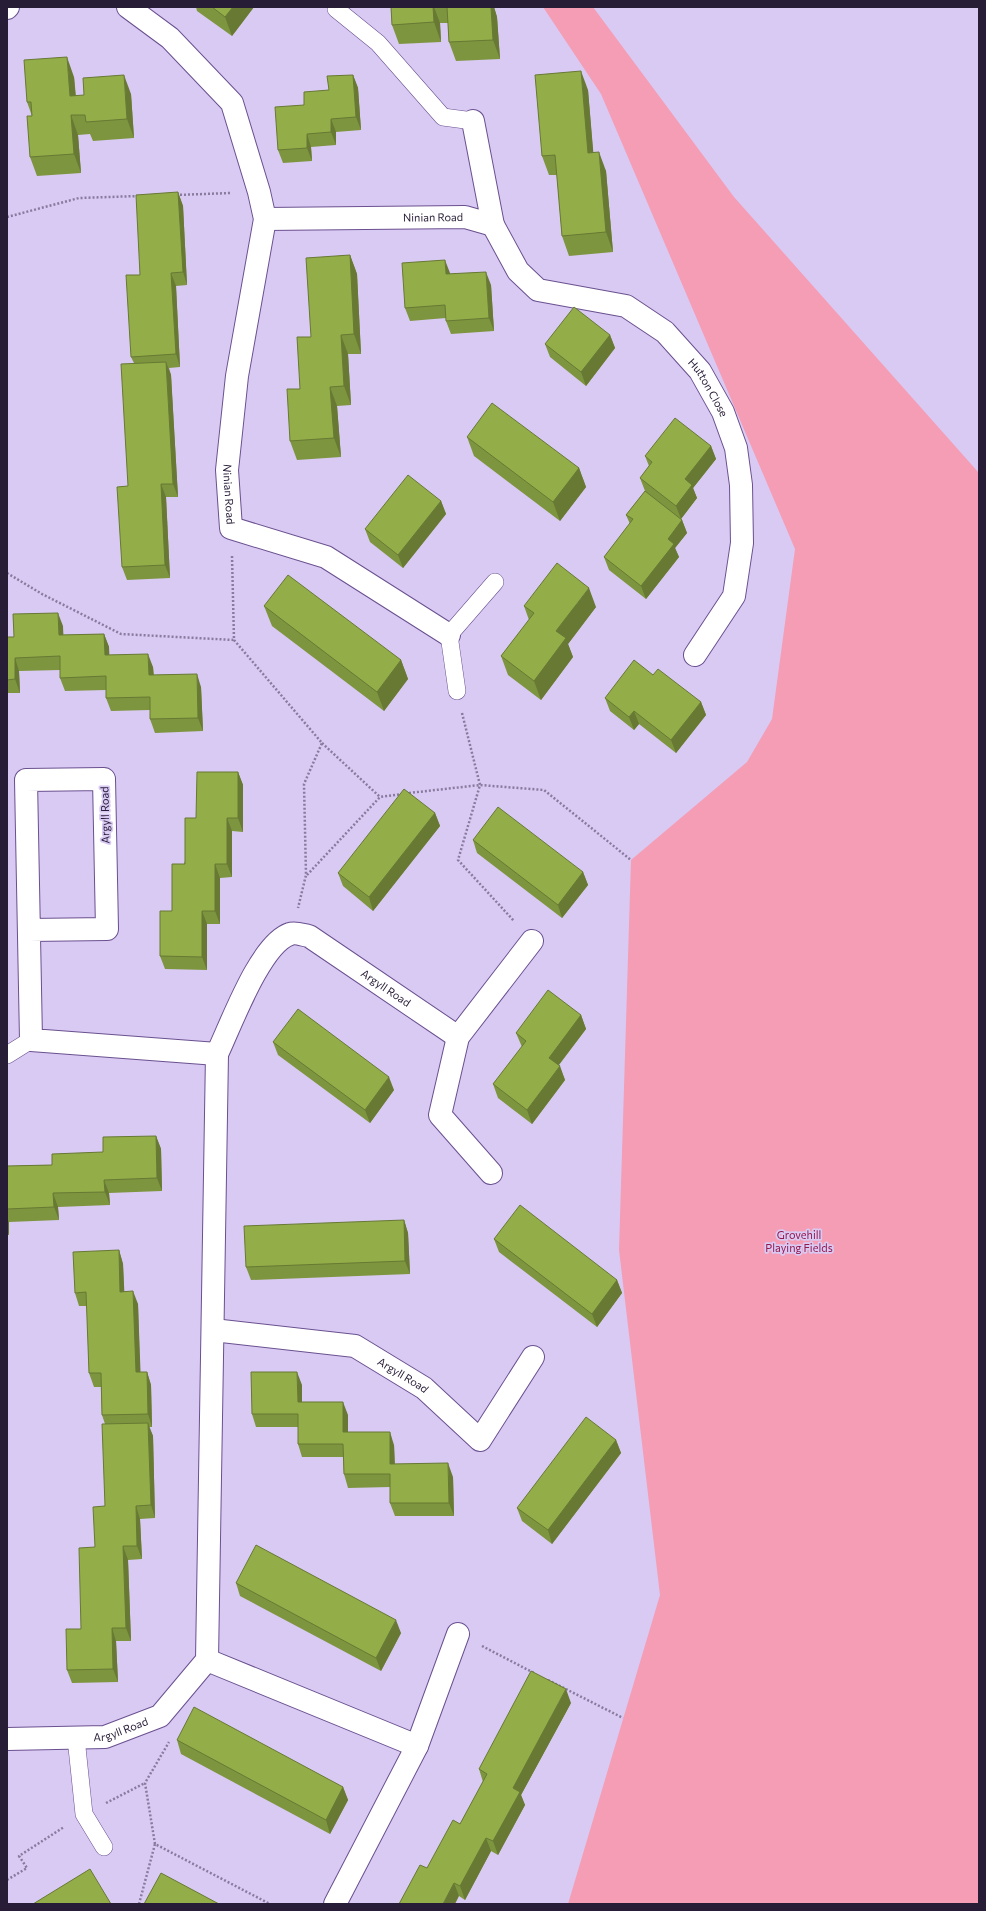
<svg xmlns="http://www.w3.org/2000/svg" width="986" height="1911" font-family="Commissioner,sans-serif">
  <rect width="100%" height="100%" fill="#d9caf4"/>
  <polygon fill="#f49db5" points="543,7 593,7 734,197 979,473 979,1904 568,1904 660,1595 619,1250 631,860 747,762 772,719 795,549 601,94"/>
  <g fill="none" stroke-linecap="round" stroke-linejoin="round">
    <g stroke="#6a508f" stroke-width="18">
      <g id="service">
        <polyline points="336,9 378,43 443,117 473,121"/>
        <polyline points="457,691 449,635 495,582"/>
        <polyline points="7,1055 31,1040"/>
        <polyline points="76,1738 84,1814 104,1847"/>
      </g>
    </g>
    <g stroke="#6a508f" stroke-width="24">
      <g id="minor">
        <path id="s1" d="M128,7l42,31 62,65 27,89 6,27 -28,157 -10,94 4,58 95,29 123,78"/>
        <polyline points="7,8 8,7"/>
        <path id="s2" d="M265,219l200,-2 28,8 -20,-104"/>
        <path id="s3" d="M493,225l25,46 20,19 88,16 39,26 35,39 23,41 13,36 5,37 1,58 -8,53 -39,59"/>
        <polyline points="29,930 107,929 104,779 26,780 31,1040 217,1054"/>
        <polyline points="491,1173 440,1115 458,1037 532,941"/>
        <path id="s4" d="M213,1330l142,16 69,42 56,52 53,-83"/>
        <polyline points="207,1660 417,1746"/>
        <path id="s5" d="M7,1739l98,-2 55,-21 47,-56 10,-606c14,-29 43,-110 73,-120 5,-2 13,1 19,2l149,101"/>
        <polyline points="335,1904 417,1746 458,1634"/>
      </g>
    </g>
    <g stroke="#887b9e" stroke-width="2.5" stroke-dasharray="2 2" stroke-linecap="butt">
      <polyline points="176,195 231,193"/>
      <polyline points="7,217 79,198 139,196"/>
      <polyline points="232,556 234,640 322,743 304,784 306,875 298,908"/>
      <polyline points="7,573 42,594 121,634 234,640"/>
      <polyline points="462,713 480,785 458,860 514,921"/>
      <polyline points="322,743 380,797"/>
      <polyline points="409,793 480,785 544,790 631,860"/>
      <polyline points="307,875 380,797 402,794"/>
      <polyline points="482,1646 534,1673"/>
      <polyline points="548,1680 623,1718"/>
      <polyline points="106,1803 145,1783"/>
      <polyline points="155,1844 145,1783 169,1742"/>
      <polyline points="7,1880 27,1868 19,1856 64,1827"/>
      <polyline points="139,1904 155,1844 270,1904"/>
    </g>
    <use href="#service" stroke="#fff" stroke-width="17"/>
    <use href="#minor" stroke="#fff" stroke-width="22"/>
  </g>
  <g fill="#7e953f">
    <polygon points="196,7 254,7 232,36 197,11"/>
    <polygon points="391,7 494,7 497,17 500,59 456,61 449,42 448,23 440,23 441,42 399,44 392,25"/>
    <polygon points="353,75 358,88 361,130 336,132 336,145 311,147 312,161 283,163 278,150 304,105"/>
    <polygon points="74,77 76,96 131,94 134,138 93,141 90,134 78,135 81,173 37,176 30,157 32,116 27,102"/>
    <polygon points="588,90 593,152 606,171 613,252 569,256 562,236 557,175 549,175 542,156"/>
    <polygon points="178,192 183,206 187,285 176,286 180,367 169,368 171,375 178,497 166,497 170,578 127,580 122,567 128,486 134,363 131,357 140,275"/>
    <polygon points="350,255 357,274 361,354 348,354 351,405 337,406 341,457 297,460 290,441 311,337"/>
    <polygon points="450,274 491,285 494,331 451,334 446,321 446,318 410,321 405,308"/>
    <polygon points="610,335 615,348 586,386 550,357 545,344"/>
    <polygon points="467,437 579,468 586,487 560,521 474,456"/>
    <polygon points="711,446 716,459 693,488 697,498 681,519 682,520 687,533 675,548 679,557 646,599 609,570 604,557 630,524 626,515 645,491 640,478 649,466 645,456"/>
    <polygon points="441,501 446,514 403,568 370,542 365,529"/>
    <polygon points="264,606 401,660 408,679 384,711 272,626"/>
    <polygon points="524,606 596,607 568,644 573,657 541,700 508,675 501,656 529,620"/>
    <polygon points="63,626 63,635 104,634 109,647 109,655 153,667 154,675 201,687 203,731 155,733 150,719 150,710 111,711 106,698 106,690 65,691 60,678 60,670 19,671 20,693 7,693 7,637 14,637"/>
    <polygon points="653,675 701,702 706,715 676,753 639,724 634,730 610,711 605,698"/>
    <polygon points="238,772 243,785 243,832 232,831 232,877 220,878 220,924 207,924 207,970 165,969 160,956 196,818"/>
    <polygon points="435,813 440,826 373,911 343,886 338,873"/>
    <polygon points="473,840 583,872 588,885 562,918 477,853"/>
    <polygon points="581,1015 586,1029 559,1065 565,1080 532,1124 498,1098 493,1084 522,1047 516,1033"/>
    <polygon points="273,1042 394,1090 370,1123 278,1055"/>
    <polygon points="156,1136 161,1149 162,1191 109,1193 110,1205 58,1207 59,1220 9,1222 9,1235 7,1235 7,1166 52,1165 103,1152"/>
    <polygon points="404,1220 408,1233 410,1274 251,1280 246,1267"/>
    <polygon points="494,1239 617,1280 622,1293 597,1327 499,1252"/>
    <polygon points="119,1250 123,1264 124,1291 138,1304 140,1372 147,1372 151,1385 152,1427 149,1427 153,1436 155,1518 140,1519 142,1559 128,1560 131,1641 116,1641 118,1682 72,1683 67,1670 81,1629 95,1547 105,1506 105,1424 102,1415 101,1387 94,1387 89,1373 87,1306 79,1306 75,1293"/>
    <polygon points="302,1385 302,1402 348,1415 348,1432 394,1445 395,1464 453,1477 454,1516 395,1516 390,1503 390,1487 348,1488 344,1474 343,1457 302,1457 298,1444 298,1427 256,1427 252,1414"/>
    <polygon points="616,1440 621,1453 552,1544 522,1521 517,1508"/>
    <polygon points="236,1583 401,1633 381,1671 240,1596"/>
    <polygon points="571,1703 521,1795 525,1805 498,1855 491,1851 465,1900 459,1896 427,1868 460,1824 483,1782 479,1769"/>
    <polygon points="177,1740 343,1787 348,1800 330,1834 181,1754"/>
  </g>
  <g fill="#677933">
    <polygon points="233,7 254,7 232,36 225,17"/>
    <polygon points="433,7 434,7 440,23 441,42 434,22"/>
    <polygon points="491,7 494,7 497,17 500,59 493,40"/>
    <polygon points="67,57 74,77 77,115 70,96"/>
    <polygon points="581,71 588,90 595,172 588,153"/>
    <polygon points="124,75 131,94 134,138 127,119"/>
    <polygon points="353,75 358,88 361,130 356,117"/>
    <polygon points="71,115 78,135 81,173 74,154"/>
    <polygon points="331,119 336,132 336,145 331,132"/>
    <polygon points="307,134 311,147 312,161 307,148"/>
    <polygon points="599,152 606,171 613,252 606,232"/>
    <polygon points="178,192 183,206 187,285 183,272"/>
    <polygon points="350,255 357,274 361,354 354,334"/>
    <polygon points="445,260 450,273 451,287 446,274"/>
    <polygon points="486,272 491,285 494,331 489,318"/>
    <polygon points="171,273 176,286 180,367 176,354"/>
    <polygon points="341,335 348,354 351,405 344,386"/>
    <polygon points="610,335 615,348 586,386 581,372"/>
    <polygon points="166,362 171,375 178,497 173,484"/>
    <polygon points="330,387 337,406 341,457 334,438"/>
    <polygon points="711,446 716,459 693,488 697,498 681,519 676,506 685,479"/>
    <polygon points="579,468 586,487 560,521 553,502"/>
    <polygon points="161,484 166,497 170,578 165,565"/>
    <polygon points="441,501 446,514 403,568 398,555"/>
    <polygon points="682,520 687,533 675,548 679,557 646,599 641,586 668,539"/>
    <polygon points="589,588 596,607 568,644 573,657 541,700 534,681 556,631"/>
    <polygon points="58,613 63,626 64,649 59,635"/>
    <polygon points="104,634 109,647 110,668 105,655"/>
    <polygon points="148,654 153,667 154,688 149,675"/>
    <polygon points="15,658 19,671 20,693 15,679"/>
    <polygon points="401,660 408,679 384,711 377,692"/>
    <polygon points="197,674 201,687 203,731 198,718"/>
    <polygon points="701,702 706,715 676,753 671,740"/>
    <polygon points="634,711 639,724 634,730 629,717"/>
    <polygon points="238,772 243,785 243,832 238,818"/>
    <polygon points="435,813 440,826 373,911 369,897"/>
    <polygon points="227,818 232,831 232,877 227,864"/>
    <polygon points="215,864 220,878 220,924 215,911"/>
    <polygon points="583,872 588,885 562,918 558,905"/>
    <polygon points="202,911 207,924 207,970 202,957"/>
    <polygon points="581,1015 586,1029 554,1071 549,1058"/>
    <polygon points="560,1066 565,1080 532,1124 527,1110"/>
    <polygon points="389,1077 394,1090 370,1123 365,1110"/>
    <polygon points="156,1136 161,1149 162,1191 157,1178"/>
    <polygon points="104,1180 109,1193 110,1205 105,1192"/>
    <polygon points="53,1193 58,1207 59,1220 54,1207"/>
    <polygon points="7,1218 9,1222 9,1235 7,1230"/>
    <polygon points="404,1220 408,1233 410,1274 405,1261"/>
    <polygon points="119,1250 123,1264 125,1305 120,1292"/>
    <polygon points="617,1280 622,1293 597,1327 592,1314"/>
    <polygon points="133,1291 138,1304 141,1385 136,1372"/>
    <polygon points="147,1372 151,1385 152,1427 148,1414"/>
    <polygon points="297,1372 302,1385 302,1415 298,1402"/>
    <polygon points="343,1402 348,1415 348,1445 343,1432"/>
    <polygon points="148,1423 153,1436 155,1518 151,1505"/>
    <polygon points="390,1432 394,1445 395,1477 390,1464"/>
    <polygon points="616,1440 621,1453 552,1544 548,1530"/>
    <polygon points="448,1463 453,1477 454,1516 449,1503"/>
    <polygon points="136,1506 140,1519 142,1559 137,1546"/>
    <polygon points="123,1546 128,1560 131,1641 126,1628"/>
    <polygon points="396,1620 401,1633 381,1671 376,1658"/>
    <polygon points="112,1628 116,1641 118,1682 113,1669"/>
    <polygon points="566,1689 571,1703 521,1795 525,1805 498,1855 493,1841 513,1788"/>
    <polygon points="343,1787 348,1800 330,1834 326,1820"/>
    <polygon points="486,1838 491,1851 465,1900 460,1886"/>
    <polygon points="454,1883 459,1896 455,1904 443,1904"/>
  </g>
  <g fill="#93ad49" stroke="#677933">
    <polygon points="212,7 233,7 225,17"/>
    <polygon points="391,7 433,7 434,22 392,25"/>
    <polygon points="447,7 491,7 493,40 449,42"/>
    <polygon points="67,57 70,96 84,95 83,78 124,75 127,119 86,122 85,115 71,115 74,154 30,157 27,116 32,116 31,102 27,102 24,60"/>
    <polygon points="581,71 588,153 599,152 606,232 562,236 555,155 542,156 535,75"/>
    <polygon points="353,75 356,117 331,119 331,132 307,134 307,148 278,150 275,107 304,105 304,92 329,90 327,76"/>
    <polygon points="178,192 183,272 171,273 176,354 131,357 126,275 140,275 136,195"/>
    <polygon points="350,255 354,334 341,335 344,386 330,387 334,438 290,441 287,389 300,389 297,337 311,337 306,258"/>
    <polygon points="445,260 446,274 486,272 489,318 446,321 445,305 405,308 402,263"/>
    <polygon points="574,307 610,335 581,372 545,344"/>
    <polygon points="166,362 173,484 161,484 165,565 122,567 117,487 128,486 121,364"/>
    <polygon points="492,403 579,468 553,502 467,437"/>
    <polygon points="675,418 711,446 685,479 692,485 676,506 640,478 652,462 645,456"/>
    <polygon points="408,475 441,501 398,555 365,529"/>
    <polygon points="645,491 682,520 668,539 674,544 641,586 604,557 633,519 626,515"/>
    <polygon points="557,563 589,588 556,631 566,638 534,681 501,656 534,613 524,606"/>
    <polygon points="288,575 401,660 377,692 264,606"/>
    <polygon points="58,613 59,635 104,634 105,655 148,654 149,675 197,674 198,718 150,719 150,697 106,698 106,676 60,678 60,656 15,658 15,679 7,680 7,637 14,637 13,614"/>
    <polygon points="634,660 653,675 658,669 701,702 671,740 634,711 629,717 605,698"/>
    <polygon points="197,772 238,772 238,818 227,818 227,864 215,864 215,911 202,911 202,957 160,956 160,911 172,911 172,864 185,864 185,818 196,818"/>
    <polygon points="404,789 435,813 369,897 338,873"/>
    <polygon points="498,807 583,872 558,905 473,840"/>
    <polygon points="548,990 581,1015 549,1058 560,1066 527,1110 493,1084 526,1041 516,1033"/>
    <polygon points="298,1009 389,1077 365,1110 273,1042"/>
    <polygon points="156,1136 157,1178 104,1180 105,1192 53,1193 54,1207 7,1209 7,1166 52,1165 52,1154 103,1152 103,1137"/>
    <polygon points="520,1205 617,1280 592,1314 494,1239"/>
    <polygon points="404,1220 405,1261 246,1267 244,1226"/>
    <polygon points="119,1250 120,1292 133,1291 136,1372 147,1372 148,1414 102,1415 101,1373 89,1373 86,1292 75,1293 73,1252"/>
    <polygon points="251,1372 297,1372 298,1402 343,1402 343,1432 390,1432 390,1464 448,1463 449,1503 390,1503 390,1474 344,1474 343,1444 298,1444 298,1414 252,1414"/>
    <polygon points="586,1417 616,1440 548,1530 517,1508"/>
    <polygon points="148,1423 151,1505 136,1506 137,1546 123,1546 126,1628 112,1628 113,1669 67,1670 66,1629 81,1629 79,1548 95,1547 93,1507 105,1506 102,1424"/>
    <polygon points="256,1545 396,1620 376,1658 236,1583"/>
    <polygon points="531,1671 566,1689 513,1788 520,1792 493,1841 486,1838 460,1886 454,1883 443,1904 399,1904 420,1865 427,1868 453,1820 460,1824 487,1774 479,1769"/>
    <polygon points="194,1707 343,1787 326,1820 177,1740"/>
    <polygon points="90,1869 111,1904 33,1904"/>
    <polygon points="161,1873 219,1904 144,1904"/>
  </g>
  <g text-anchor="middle" stroke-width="3.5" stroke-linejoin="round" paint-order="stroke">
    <g font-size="11" fill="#281d37" stroke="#d9caf4">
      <text dy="4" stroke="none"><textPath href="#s2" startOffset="168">Ninian Road</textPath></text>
      <text dy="4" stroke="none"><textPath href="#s3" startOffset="287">Hutton Close</textPath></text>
      <text dy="4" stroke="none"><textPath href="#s1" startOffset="541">Ninian Road</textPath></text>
      <text transform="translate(105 815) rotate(-91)" y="4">Argyll Road</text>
      <text dy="4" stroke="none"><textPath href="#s5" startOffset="1091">Argyll Road</textPath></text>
      <text dy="4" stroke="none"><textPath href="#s4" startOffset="199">Argyll Road</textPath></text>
      <text dy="4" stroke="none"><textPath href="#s5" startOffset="115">Argyll Road</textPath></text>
    </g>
    <g font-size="11" fill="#93184c" stroke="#d9caf4">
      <text x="799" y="1239">Grovehill<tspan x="799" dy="13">Playing Fields</tspan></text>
    </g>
  </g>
  <rect width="986" height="1911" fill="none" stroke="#281d37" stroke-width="16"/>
</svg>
